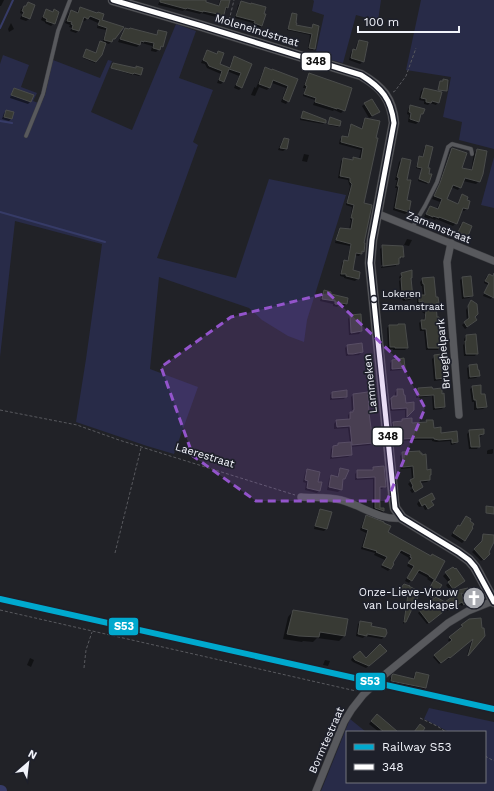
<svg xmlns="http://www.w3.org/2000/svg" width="494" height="791" font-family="'Work Sans',sans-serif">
  <rect width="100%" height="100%" fill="#212227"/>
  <g fill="#282b48">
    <polygon points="313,0 381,0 378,21 356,15 343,63 315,56 324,15 312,11 314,1"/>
    <polygon points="421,0 494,0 494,149 459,140 462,122 443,117 451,77 406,70"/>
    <polygon points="176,24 196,31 179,78 213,90 193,142 198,145 157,258 236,278 269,179 346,195 307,320 304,342 288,336 262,320 249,308 159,277 150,369 198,387 174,454 147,446 76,422 86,359 102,244 15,221 0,357 0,64 3,55 29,65 21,87 37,93 33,101 41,104 45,95 53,60 100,78 108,60 112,61 91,112 132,130"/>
    <polygon points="494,157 494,208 481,205"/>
    <polygon points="429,708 494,722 494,791 321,791 350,719 366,732 347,732 347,782 485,782 485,732 449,732 424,719"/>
  </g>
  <g fill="#0007">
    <polygon points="0,0 4,0 1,6 0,6"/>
    <polygon points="160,0 205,0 205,3 218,6 220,0 229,0 228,7 220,20 215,18 216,17 201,13 200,14 184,10 183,11 158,5"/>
    <polygon points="28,3 29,19 26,21 20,19 22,14 20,13 21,9 24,7 25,7"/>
    <polygon points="241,3 262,26 259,28 252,26 253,23 235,18 238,5"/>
    <polygon points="80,8 97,14 101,21 122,28 109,44 105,43 101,55 95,63 83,58 85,51 96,54 102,43 106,30 97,28 98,23 87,18 85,21 82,20 78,31 76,33 70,31 72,28 69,27 70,25 65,23 68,14 71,11 77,13 77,11"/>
    <polygon points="46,10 52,13 54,11 54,23 51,26 45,23 45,22 41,20 44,13"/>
    <polygon points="292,14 295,26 311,29 313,26 314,48 313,50 308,49 310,35 287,30 291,16"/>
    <polygon points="11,23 14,29 9,32 8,29"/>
    <polygon points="125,29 156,36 159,31 162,46 156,52 151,51 152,46 142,43 140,44 137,47 118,42 123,31"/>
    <polygon points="359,41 363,61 360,64 349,60 351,52 354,50 355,50 357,43"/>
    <polygon points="207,51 215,54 218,52 218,65 229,69 232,60 234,58 251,64 242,87 239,90 234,88 239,76 227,71 223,82 221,84 217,83 221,74 207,68 205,64 201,63 205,54"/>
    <polygon points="113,65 135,69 136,68 140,75 139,76 132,74 132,75 111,68"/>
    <polygon points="265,69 296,79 288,101 286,104 281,102 286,88 272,83 271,83 269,88 267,90 259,87 255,96 251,95 254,88 254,87 256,88 263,71"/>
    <polygon points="309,74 344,110 341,113 334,110 333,111 313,105 315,100 303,96 305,88 303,88 307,77"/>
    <polygon points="424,89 438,102 436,105 430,103 428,105 424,104 424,101 419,100 421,91"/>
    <polygon points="14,90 31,101 28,104 10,98 12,92"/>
    <polygon points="365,104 376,114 369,118 362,106"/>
    <polygon points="410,107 422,114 420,116 419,121 416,124 408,122 409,115 407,114 408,109"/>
    <polygon points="6,111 13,113 11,119 9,121 2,119 4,113"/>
    <polygon points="304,112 325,122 323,124 300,120 302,114"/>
    <polygon points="365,119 363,204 363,251 359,256 354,255 352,271 358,278 355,281 344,278 344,277 340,276 342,263 344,261 347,262 350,246 335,243 338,232 340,229 349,230 351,220 350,220 352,207 346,205 350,186 349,184 348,180 338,178 341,161 343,159 352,160 354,158 359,159 361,150 339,144 340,139 342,137 347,138 349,128 351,125 361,129 363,122"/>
    <polygon points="329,120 340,122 339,126 338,127 328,125"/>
    <polygon points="284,139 286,149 283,151 278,150 282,141"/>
    <polygon points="426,146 428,182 427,184 418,181 422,170 416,168 418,159 420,157 422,158 424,148"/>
    <polygon points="453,149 460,168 471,171 474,153 477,150 479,181 476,184 463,181 460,187 458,190 451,187 445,200 457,204 460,198 462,195 467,208 464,211 461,210 456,223 453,226 436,219 435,220 430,218 429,219 424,217 428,210 430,207 436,210 440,202 432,199 438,187 450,151"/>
    <polygon points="304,154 309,155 307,162 302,161"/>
    <polygon points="402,159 406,180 406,201 408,212 405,214 393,210 397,188 395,188 397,180 395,180 399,162"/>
    <polygon points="463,223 467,235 465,238 457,235 460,225"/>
    <polygon points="407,239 412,240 409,246 404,245"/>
    <polygon points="383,246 403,256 401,259 398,259 398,263 397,265 397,263 381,265 380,249"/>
    <polygon points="396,265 396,266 381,268 381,267"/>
    <polygon points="402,274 411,277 412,298 410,300 403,301 402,299 398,299 397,295 400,292 399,281 400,280 399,277"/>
    <polygon points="489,275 494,278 494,295 491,299 483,296 488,285 484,283 486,277"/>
    <polygon points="463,278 472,296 469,298 462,299 460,280"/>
    <polygon points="423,279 438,302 435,305 440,340 444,344 442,346 440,346 438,350 426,350 424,331 420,331 419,323 421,321 423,321 425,314 422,312 421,303 417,304 417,299 419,296 423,296 422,286 421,286 420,282"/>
    <polygon points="324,291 330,295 346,304 343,306 339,305 337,307 333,306 333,304 320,301 322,294"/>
    <polygon points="471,301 474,317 474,322 465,329 462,325 467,321 466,310"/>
    <polygon points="350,316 361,331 359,334 349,335 348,319"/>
    <polygon points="389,326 397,326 407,348 405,350 393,350 393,349 388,349 387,328"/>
    <polygon points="466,336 477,353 475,356 464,356 463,345 464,344 464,339"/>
    <polygon points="347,346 362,352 359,355 346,356 345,348"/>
    <polygon points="435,356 444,378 441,380 434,381 432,359"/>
    <polygon points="392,361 404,368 401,370 390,371 390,363"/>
    <polygon points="470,366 479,376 476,378 468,379 467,368"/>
    <polygon points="473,387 481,395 486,407 483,409 474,410 474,402 472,402 470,389"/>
    <polygon points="432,388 444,407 442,409 433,410 432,396 416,398 416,391 418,389"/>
    <polygon points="397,390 405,404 413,410 405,418 405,410 390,411 389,401 393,397 395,397 395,393"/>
    <polygon points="332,393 346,396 344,399 330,400 330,395"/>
    <polygon points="353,395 372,443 370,445 350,447 351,455 348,457 330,459 331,449 333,447 336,447 339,444 350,443 348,428 334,429 334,424 336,421 348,420 348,415 350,413 352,413 351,397"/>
    <polygon points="402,420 411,424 425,423 427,421 433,429 440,434 456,433 457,442 455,444 451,445 450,441 436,442 432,441 432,440 415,440 402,441 400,444 393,445 391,425 393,423 400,422"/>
    <polygon points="470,431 483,434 480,437 479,437 479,446 477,449 469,449 467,434"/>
    <polygon points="493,449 493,453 492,454 487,454 487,451 488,450"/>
    <polygon points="403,453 419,454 426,471 430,475 429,476 429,480 427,482 420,483 419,489 412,493 410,490 412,489 408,484 412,480 411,468 401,469 400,456"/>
    <polygon points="373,468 385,486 382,489 379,489 379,509 383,509 383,511 381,513 373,510 373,479 355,480 355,474 358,471 371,470"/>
    <polygon points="340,469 344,479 342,481 341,489 338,492 327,490 329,479 331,476 337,477 338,472"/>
    <polygon points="307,470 317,482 319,490 317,493 305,490 306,483 303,482 305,473"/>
    <polygon points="432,495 434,499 431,502 430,508 425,510 423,506 419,507 417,504 419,501"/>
    <polygon points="320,510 330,513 326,529 324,531 314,529 318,513"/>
    <polygon points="366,516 387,532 431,557 434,579 434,580 441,585 431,599 426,596 433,583 427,579 428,578 417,572 409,583 405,581 412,569 407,566 410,560 408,559 409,558 399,552 392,564 393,564 390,569 388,571 381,567 385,560 374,555 375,553 361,549 366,533 360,530 364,519"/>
    <polygon points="464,520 465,540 462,543 451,536 455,529 458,526 459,527"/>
    <polygon points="480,544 489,554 481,561 472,552"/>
    <polygon points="446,573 461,583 450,591 446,585 449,583 443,576"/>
    <polygon points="404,585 418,592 414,603 412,605 405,622 403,624 407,594 399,591"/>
    <polygon points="467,590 473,599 471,601 461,596 464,604 462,606 459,604 447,611 446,609 427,624 418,613 420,611 445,603 454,596 453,594 455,592"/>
    <polygon points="293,611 344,636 339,641 317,638 313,642 303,641 302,642 283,639 288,617"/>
    <polygon points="360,622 370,627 384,636 382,639 365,636 363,638 356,636 358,624"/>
    <polygon points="462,625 481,629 484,636 467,655 472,639 447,660 446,659 439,664 433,657 450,643 448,640 461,629 460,628"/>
    <polygon points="383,654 366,668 353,662 351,660 353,657 366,659"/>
    <polygon points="30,658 34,660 31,667 27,665"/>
    <polygon points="325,660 330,661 328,666 323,665"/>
    <polygon points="416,673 428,676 425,688 423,690 389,683 390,678 393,675 413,679 414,675"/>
    <polygon points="374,718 396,732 379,732 369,724"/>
  </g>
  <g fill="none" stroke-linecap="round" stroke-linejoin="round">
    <g stroke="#363b67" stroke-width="2">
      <polyline points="0,28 13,0"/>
      <polyline points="0,121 12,123"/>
      <polyline points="0,212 105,242"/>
    </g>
    <polyline stroke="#363b67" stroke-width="12" points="0,791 1,791"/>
  </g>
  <g fill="#383a34" stroke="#4a4c4b">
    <polygon points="160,0 206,0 206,2 219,6 221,0 230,0 228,8 226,7 223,18 217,16 218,14 203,11 203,12 187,8 186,9 160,2"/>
    <polygon points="241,1 251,4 251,3 266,7 264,14 266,14 262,26 254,23 255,21 236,16"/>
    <polygon points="28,2 35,5 30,19 22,16 24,12 22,11 24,6 26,6"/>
    <polygon points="80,7 97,13 98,12 104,14 102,20 124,27 115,39 113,39 112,42 104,40 107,28 98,25 100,20 90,16 88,19 84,17 79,31 72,29 73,25 71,24 72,22 67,21 71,10 78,13"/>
    <polygon points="46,9 53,12 54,9 59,12 55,24 46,21 47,19 43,17"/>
    <polygon points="292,13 297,14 296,23 297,23 296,25 312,28 313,24 319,26 315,49 309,48 312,34 288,29"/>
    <polygon points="125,28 129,29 130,28 157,35 158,30 167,32 163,47 161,46 160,50 153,48 154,43 144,41 144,42 141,41 140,45 120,39"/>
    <polygon points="359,40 368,42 364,62 351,58 353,49 356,50"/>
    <polygon points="100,41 106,43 102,55 96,62 83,57 86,49 96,53"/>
    <polygon points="207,50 217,54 218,51 224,53 220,64 230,68 234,56 252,64 242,88 236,85 241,73 229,69 224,82 219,80 222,71 209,66 207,62 203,60"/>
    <polygon points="113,63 136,68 136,66 143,68 141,75 134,73 133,74 111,68"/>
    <polygon points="265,67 272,70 272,69 298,79 289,102 283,99 288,86 273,80 270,88 259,84"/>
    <polygon points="309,73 352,88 345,111 337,108 337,109 315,102 316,98 304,94 307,86 305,85"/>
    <polygon points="443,79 448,80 447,91 438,90 440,81 443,81"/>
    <polygon points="14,88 34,95 31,102 11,95"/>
    <polygon points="424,88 442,92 439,103 432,101 431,103 426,102 426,99 421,98"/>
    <polygon points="372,99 380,112 372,116 364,103"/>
    <polygon points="410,105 425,109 423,114 421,114 419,122 410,119 411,113 409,112"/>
    <polygon points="6,110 14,112 12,119 4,117"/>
    <polygon points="303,111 326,120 326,123 301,118"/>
    <polygon points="330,117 341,121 340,126 328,124"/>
    <polygon points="365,118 380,121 376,138 378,138 364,203 372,205 364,243 365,243 364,252 362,251 362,254 356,253 353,270 360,272 359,279 346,276 346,274 341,274 344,260 348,261 351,244 336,240 340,228 351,229 353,218 351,218 354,205 347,203 352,184 350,182 350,178 340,176 343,158 353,160 353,157 361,159 363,148 341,142 342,136 348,137 351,124 362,129"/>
    <polygon points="284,138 289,139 287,149 280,148"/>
    <polygon points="426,145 433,147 428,168 430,168 429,174 432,174 429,183 419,179 422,168 417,167 419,156 423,157"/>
    <polygon points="452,148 467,153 462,168 472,170 477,149 487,151 483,174 480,182 465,178 461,188 453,185 447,199 458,204 462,194 468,197 467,200 470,201 468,209 463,208 457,224 439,217 439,218 433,216 433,217 426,214 430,206 438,209 442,199 434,196 440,183"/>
    <polygon points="402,158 411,160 407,180 411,180 407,200 411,201 409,212 395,208 399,186 397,186 399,178 397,177"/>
    <polygon points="463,222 472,226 468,236 458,232"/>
    <polygon points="382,245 403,246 404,257 400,257 401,258 399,258 399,264 383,266"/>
    <polygon points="412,270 412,278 411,278 413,298 405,299 404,297 400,297 399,292 402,292 401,278 402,277 401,273"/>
    <polygon points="494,273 494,298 484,293 489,283 485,281 489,274 493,276"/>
    <polygon points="471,276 473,296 464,297 462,277"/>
    <polygon points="434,277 436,297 438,297 439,303 436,303 437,317 439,317 441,339 445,339 445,344 441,344 441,348 428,348 426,329 422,329 421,320 425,320 426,311 424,310 423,301 419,302 419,295 425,295 424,284 423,284 422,278"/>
    <polygon points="324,290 331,292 331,294 348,298 347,304 341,303 341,305 335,304 335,301 322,299"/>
    <polygon points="471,300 477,304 478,314 475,317 477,320 467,327 464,322 469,318 468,306"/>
    <polygon points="361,314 362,331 351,333 350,315"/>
    <polygon points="398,324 405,324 408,348 395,348 395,347 390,347 389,325 398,325"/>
    <polygon points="476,334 478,354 466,354 465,341 466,341 466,335"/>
    <polygon points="362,343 363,352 353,354 348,354 347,345"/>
    <polygon points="442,354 445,378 436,379 434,355"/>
    <polygon points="404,358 405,368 392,369 392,360"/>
    <polygon points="477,364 478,370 479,370 480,376 470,377 469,365"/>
    <polygon points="481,385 481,394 485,394 487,407 477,408 476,400 474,400 472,386"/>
    <polygon points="432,387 433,389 442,388 442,394 444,393 445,407 435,408 434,395 418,396 418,388"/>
    <polygon points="397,389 403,389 404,395 405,395 406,403 414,402 414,410 407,417 407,408 392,409 391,398 393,397 393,396 397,396"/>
    <polygon points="347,390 347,397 332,398 332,392"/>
    <polygon points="368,392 369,413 373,443 352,445 350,426 337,427 336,420 350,419 350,412 353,412 353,410 354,410 353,394"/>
    <polygon points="412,418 412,423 427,422 426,420 433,420 434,428 441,427 441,433 457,431 458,442 452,443 452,439 439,440 434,439 434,438 417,438 403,439 403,442 395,443 393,422 402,421 402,419"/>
    <polygon points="484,429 484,434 479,435 480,447 471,447 469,430"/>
    <polygon points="351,442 352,455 332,457 333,446 338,445 338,443"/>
    <polygon points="420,451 420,453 422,453 422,455 426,454 427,470 431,469 431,475 430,475 430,480 420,481 423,487 415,492 412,487 413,486 410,480 414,478 413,466 403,467 402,452"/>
    <polygon points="384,466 386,487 380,487 380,508 384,508 384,511 375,508 375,477 357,478 357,470 373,470 373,467"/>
    <polygon points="340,468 349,470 345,479 343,479 342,490 329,487 331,475 338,477"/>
    <polygon points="307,469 320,472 318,482 322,482 320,491 307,488 308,481 305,480"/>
    <polygon points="432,493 435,499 431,501 434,505 428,509 425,504 422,506 419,500"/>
    <polygon points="486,506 494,507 494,514 486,513"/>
    <polygon points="320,509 332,512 327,529 315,526"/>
    <polygon points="366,515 384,522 384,523 391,526 388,532 431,556 432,554 445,561 435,580 429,576 429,575 419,570 412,581 407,578 414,566 408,563 412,558 410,557 411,555 401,550 393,563 394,564 391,569 382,565 387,557 376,552 377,551 363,547 368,530 362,528"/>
    <polygon points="466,516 471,519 470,521 474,524 472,527 473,528 465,541 453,533 458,525 460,526"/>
    <polygon points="483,534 494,535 494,542 489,552 490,554 484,560 474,549 482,541"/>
    <polygon points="453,567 455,569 456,568 465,581 453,589 448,582 451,580 445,572"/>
    <polygon points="434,580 442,585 433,598 426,595"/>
    <polygon points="404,584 410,586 409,586 420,592 415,603 413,601 412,609 406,622 404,622 408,593 400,589"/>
    <polygon points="468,588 468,591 476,595 474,600 461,593 465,604 464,605 462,602 449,610 448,608 429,623 419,610 436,597 445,602 456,594 454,591"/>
    <polygon points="293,610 348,619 345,636 320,632 319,637 299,636 287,634"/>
    <polygon points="481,618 482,628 484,628 485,636 468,656 473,639 450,658 449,657 441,663 434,655 452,640 449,637 463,626 461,625 469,619"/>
    <polygon points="360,621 372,623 371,626 386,629 387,633 385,637 367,634 367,636 358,634"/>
    <polygon points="380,644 387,651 369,666 355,660 353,657 360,651 366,658"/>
    <polygon points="416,672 429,675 426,688 391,681 392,675 393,674 414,679"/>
    <polygon points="377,714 390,725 398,732 384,732 371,721"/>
    <polygon points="420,724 425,728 422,732 414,732"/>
  </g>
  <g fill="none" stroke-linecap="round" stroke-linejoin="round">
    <g stroke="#3d3e42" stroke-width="4.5">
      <g id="lane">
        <polyline points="26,136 43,94 58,31 70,0"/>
        <polyline points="412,228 425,206 437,182 448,147 452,144 471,149 472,154"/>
      </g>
    </g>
    <g stroke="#3d3e42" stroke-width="8">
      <g id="street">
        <polyline points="376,213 494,261"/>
        <polyline points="451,243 447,262 459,415"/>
        <path d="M301,497c13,1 27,0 40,3 20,5 39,21 61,18"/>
        <polyline points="316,791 344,722 352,709 363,695 383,676 448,623 468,611 493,601"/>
      </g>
    </g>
    <g stroke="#3d3e42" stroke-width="11">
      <path id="secondary" d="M113,0l89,26 159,49c21,12 31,24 33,48l-22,117 -2,23 24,239 1,6 7,10 56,34 11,8 6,7 4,7 15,28"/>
    </g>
    <g stroke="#58595e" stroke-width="1" stroke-dasharray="3 2" stroke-linecap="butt">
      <polyline points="228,25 234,0"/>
      <polyline points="393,92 395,91 406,76 416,48"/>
      <polyline points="0,410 77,425 119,440 295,495"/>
      <polyline points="115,553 141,448"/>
      <polyline points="0,610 356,691"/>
      <polyline points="84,668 86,650 92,632"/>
      <polyline points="420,718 437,726 446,732"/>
      <polyline points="485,756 494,761"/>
    </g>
    <use href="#lane" stroke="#58595d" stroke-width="3.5"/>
    <use href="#street" stroke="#58595d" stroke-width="7"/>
    <use href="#secondary" stroke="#58595d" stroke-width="10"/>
    <g stroke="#1e202a" stroke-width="8">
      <path id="bus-1" d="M113,0l89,26 159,49c21,13 30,24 33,48l-22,117 -2,23 25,245 7,10 56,34 11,8 6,7 19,35"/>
    </g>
    <use href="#bus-1" stroke="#fff" stroke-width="5"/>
    <g stroke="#1e202a" stroke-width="9">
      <polyline id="rail-1" points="0,599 494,709"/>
    </g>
    <use href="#rail-1" stroke="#00a9ce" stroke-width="6"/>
  </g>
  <path fill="#9354cb" fill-opacity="0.2" stroke="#9354cb" stroke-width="3" stroke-dasharray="8 5" stroke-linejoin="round" d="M328,293l72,68 25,47 -38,93h-131l-63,-45 -32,-89 70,-50z"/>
  <defs>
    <g id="church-disc" transform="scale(1.15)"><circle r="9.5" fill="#a8aab0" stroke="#1e202a"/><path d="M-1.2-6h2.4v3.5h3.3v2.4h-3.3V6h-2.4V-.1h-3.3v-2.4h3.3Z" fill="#fff"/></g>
  </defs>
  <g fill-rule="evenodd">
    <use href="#church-disc" x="474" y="598"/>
  </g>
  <circle fill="#f1f3fa" stroke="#1e202a" stroke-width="1.5" cx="374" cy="299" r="3.5"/>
  <g text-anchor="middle" stroke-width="3.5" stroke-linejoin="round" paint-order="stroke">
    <g font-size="10" fill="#f1f3fa" stroke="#1e202a" text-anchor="start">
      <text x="382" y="297">Lokeren<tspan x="382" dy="13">Zamanstraat</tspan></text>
    </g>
    <g font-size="11" fill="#f1f3fa" stroke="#1e202a">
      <text transform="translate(257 30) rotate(17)" y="4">Moleneindstraat</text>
      <text transform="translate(439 227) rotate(22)" y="4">Zamanstraat</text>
      <text transform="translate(443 354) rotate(-95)" y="4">Brueghelpark</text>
      <text transform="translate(370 384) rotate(-96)" y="4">Lammeken</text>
      <text transform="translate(205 455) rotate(17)" y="4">Laerestraat</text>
      <text transform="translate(326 740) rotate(-66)" y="4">Bormtestraat</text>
    </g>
    <g font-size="11" fill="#f1f3fa" stroke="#1e202a" text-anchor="end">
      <text x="458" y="596">Onze-Lieve-Vrouw<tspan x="458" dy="13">van Lourdeskapel</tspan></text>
    </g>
  </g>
  <g stroke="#1e202a" stroke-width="1.5">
    <rect x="301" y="52" width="30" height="19" rx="4" fill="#fff"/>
    <rect x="372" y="427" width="31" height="19" rx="4" fill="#fff"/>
    <rect x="108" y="617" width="31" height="19" rx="4" fill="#00a9ce"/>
    <rect x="355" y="672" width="31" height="19" rx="4" fill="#00a9ce"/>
  </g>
  <g font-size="11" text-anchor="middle" font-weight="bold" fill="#fff">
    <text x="124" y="630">S53</text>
    <text x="370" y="685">S53</text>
  </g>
  <g font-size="11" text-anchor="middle" font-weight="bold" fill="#111">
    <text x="316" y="65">348</text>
    <text x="388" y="440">348</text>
  </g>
  <rect x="346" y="731" width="140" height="52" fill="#1e202a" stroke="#72747d"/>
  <rect x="354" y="744" width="20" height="6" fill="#00a9ce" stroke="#72747d"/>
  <text x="382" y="751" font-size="12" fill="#f1f3fa">Railway S53</text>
  <rect x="354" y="764" width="20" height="6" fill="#ffffff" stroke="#72747d"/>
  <text x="382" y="771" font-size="12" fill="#f1f3fa">348</text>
  <g transform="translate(28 763) rotate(28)" stroke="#1e202a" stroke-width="3" paint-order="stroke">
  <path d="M0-3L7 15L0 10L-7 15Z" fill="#f1f3fa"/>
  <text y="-6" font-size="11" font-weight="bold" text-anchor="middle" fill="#f1f3fa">N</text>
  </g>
  <path d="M358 26v6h101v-6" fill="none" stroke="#f1f3fa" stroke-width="2"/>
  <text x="364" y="26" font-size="12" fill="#f1f3fa" stroke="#1e202a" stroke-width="3" paint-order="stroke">100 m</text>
</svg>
